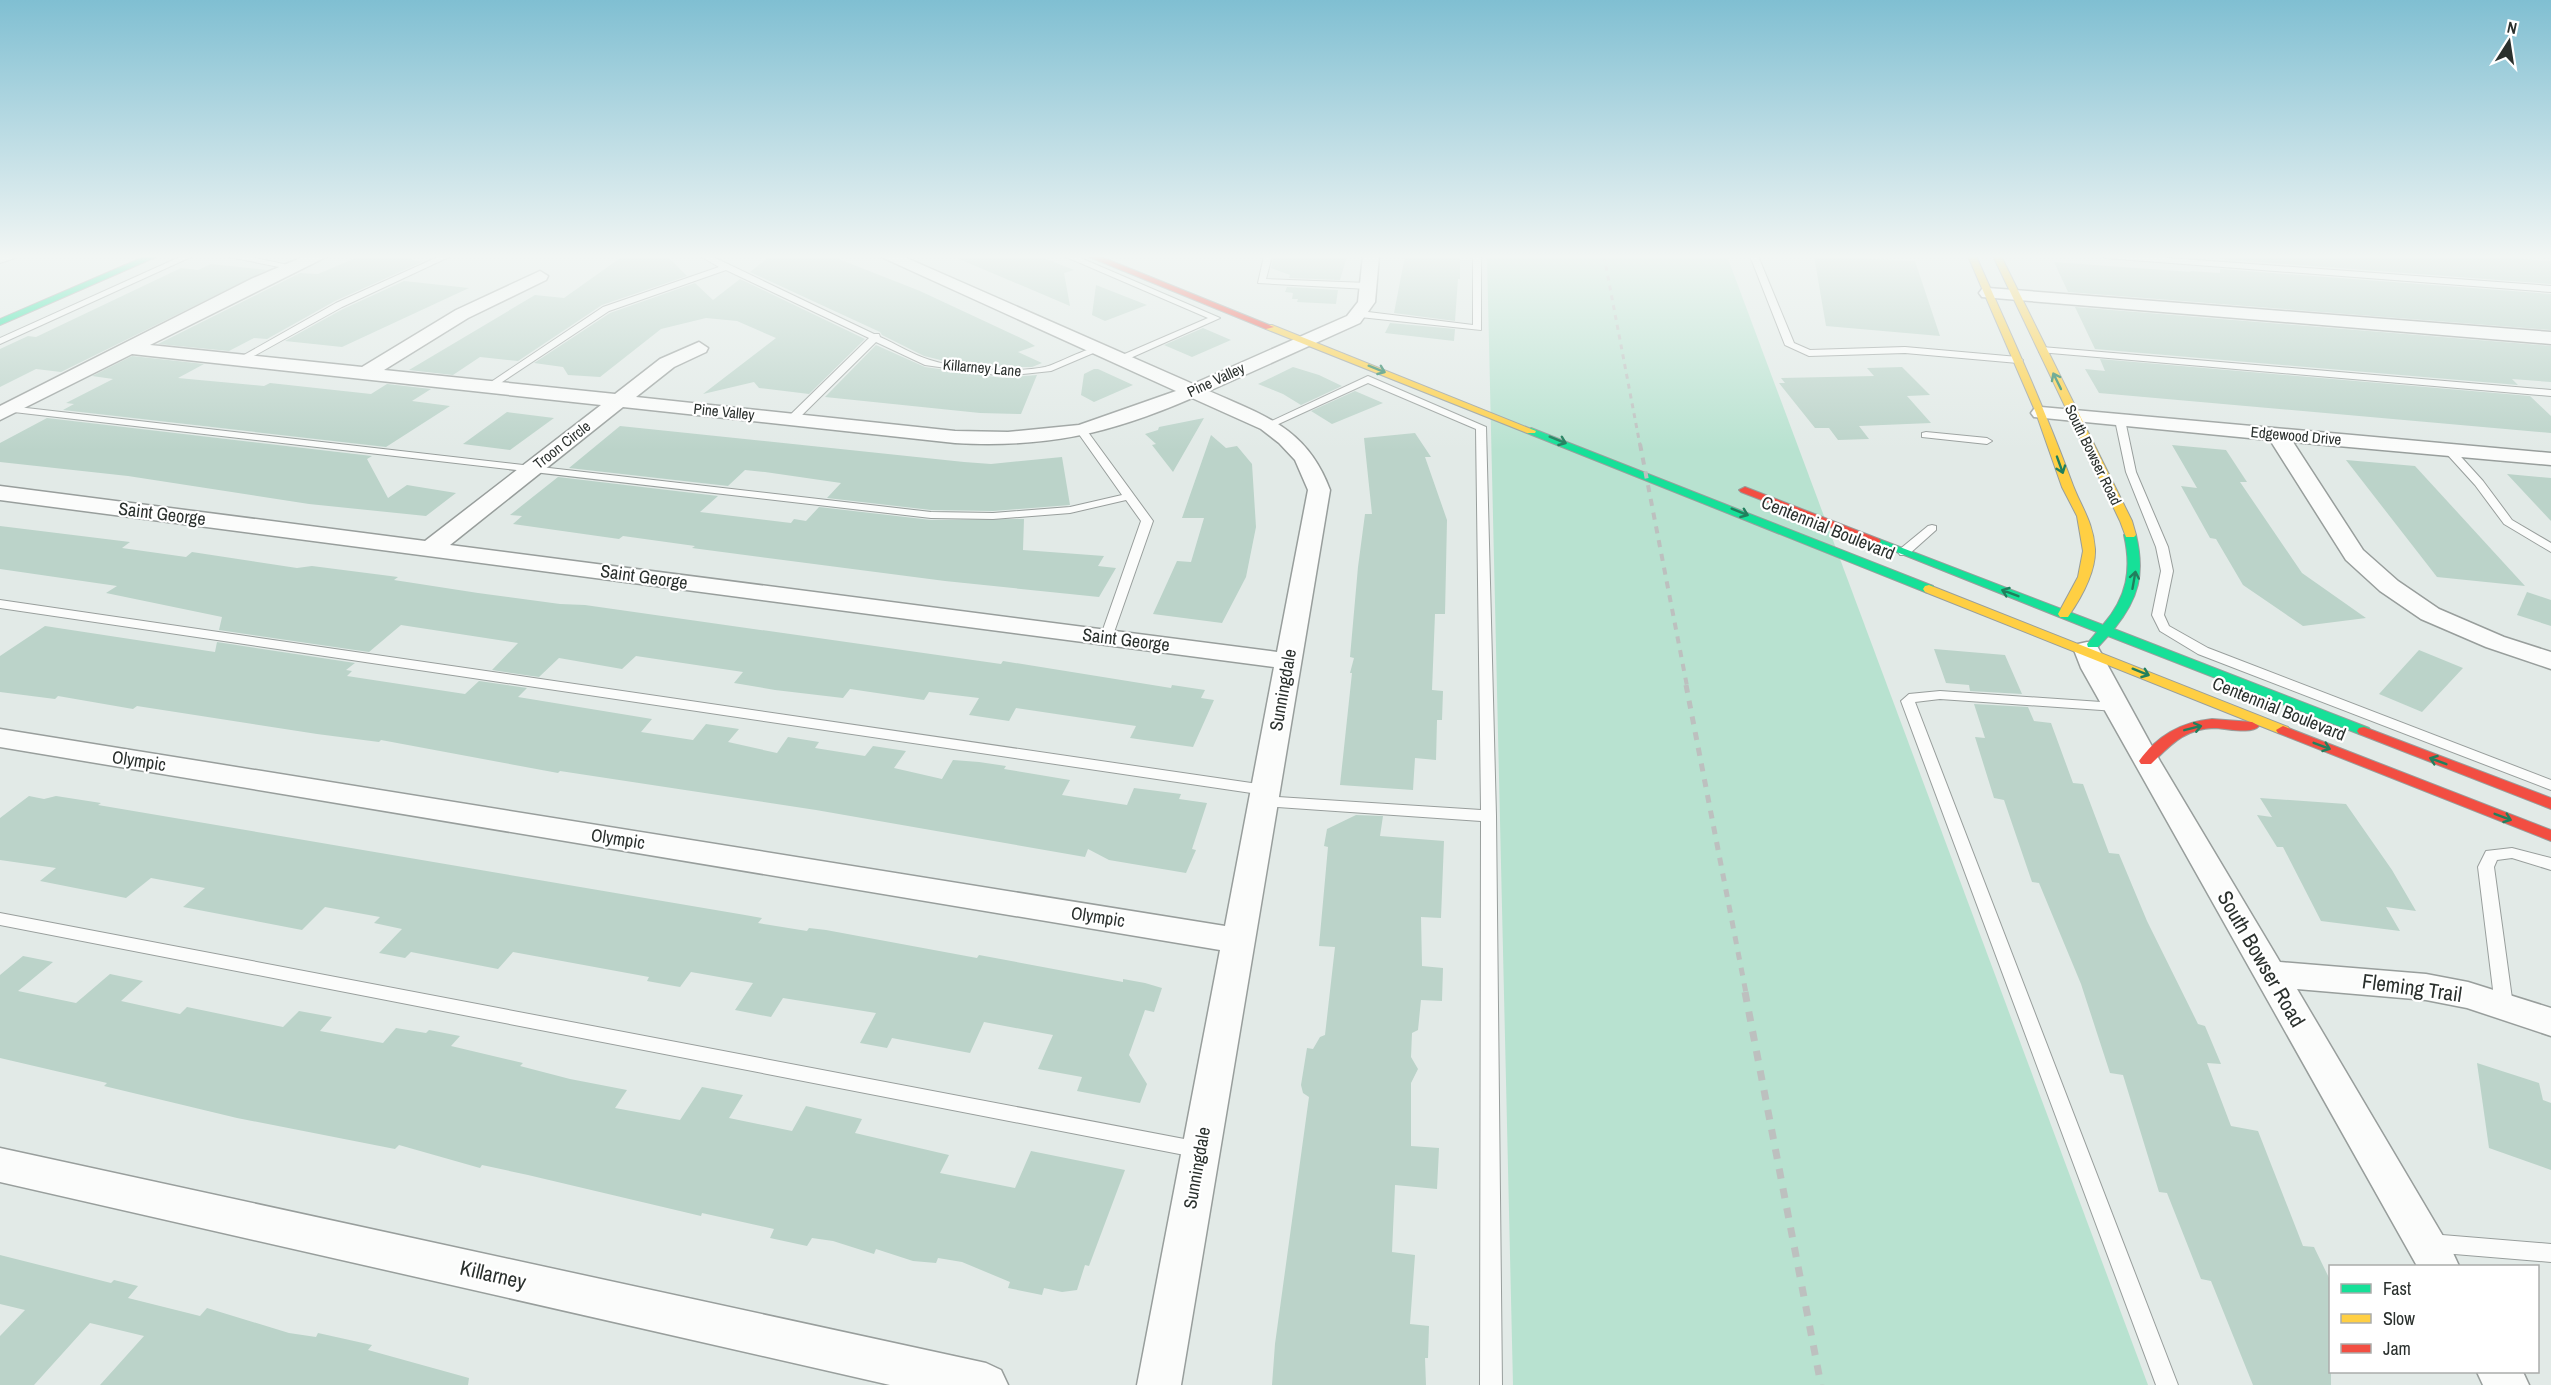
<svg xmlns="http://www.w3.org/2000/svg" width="2551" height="1385" font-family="'Archivo Narrow',sans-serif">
  <rect width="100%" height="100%" fill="#e2eae7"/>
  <polygon fill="#b8e2d0" points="1487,256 1727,256 2148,1385 1513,1385"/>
  <g fill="#bbd3c9">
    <polygon points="360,256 398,256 422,262 335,301 267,339 254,338 229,351 158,344 300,273 318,274"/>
    <polygon points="623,256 667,256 687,276 602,305 518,361 480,357 453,375 409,370 535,295 564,298"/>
    <polygon points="770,256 831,256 920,291 1027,341 1035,346 1018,352 1042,363 1032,367 988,367 957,364 924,356 882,335 880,332 750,272"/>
    <polygon points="952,256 1039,256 1074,270 1064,273 1070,306"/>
    <polygon points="1274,256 1347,256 1340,280 1289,278 1290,275 1271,268"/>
    <polygon points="1405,256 1460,257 1460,279 1458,279 1455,321 1394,313"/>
    <polygon points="1814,256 1915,261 1940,336 1826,326"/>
    <polygon points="2220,256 2484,256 2551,261 2551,284 2220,259"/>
    <polygon points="2054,262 2191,272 2190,271 2220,273 2220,269 2551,294 2551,330 2068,292"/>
    <polygon points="211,264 267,270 61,372 36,369 0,387 0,349 28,336 36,337 181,268 198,270"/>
    <polygon points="740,279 865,339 809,394 759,388 754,382 703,394 776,338 737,321 706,318 661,329 600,377 568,375 563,367 534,363 610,313 695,283 713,300"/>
    <polygon points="404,281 469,288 342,347 285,341 343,309"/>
    <polygon points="1096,285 1147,305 1105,321 1092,315"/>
    <polygon points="1287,287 1338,290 1336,304 1297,302 1298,299 1292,299 1293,293 1285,292"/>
    <polygon points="2075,307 2551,346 2551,382 2512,379 2518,385 2095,349"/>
    <polygon points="1390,323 1455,329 1454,341 1385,333"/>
    <polygon points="1203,328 1231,340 1192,357 1164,345"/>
    <polygon points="876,345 925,367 1003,378 1037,375 1021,414 980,413 825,397"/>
    <polygon points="132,356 204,364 178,378 264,386 270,383 371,394 387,384 431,389 412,401 450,406 386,447 63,410 74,404 66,403 113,379 92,376"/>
    <polygon points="2100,359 2530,396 2551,416 2551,433 2099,393 2085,369 2105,371"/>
    <polygon points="1293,367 1319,375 1342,386 1301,405 1283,394 1258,384"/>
    <polygon points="1902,367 1930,395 1907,396 1931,423 1859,426 1869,439 1838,440 1829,428 1815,428 1779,383 1785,383 1781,378 1874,376 1867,368"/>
    <polygon points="1094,369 1098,369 1133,385 1094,402 1081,395 1084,374"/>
    <polygon points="1355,391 1383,403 1332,424 1311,411"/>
    <polygon points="507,412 554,418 510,450 463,444"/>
    <polygon points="47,418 372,456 367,459 388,498 407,485 456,493 426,516 309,504 128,476 0,462 0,443"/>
    <polygon points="1204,418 1177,465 1173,472 1152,445 1156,444 1145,434 1158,430 1159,427"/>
    <polygon points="620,426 964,462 991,464 1062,457 1070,505 993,511 931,510 827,498 841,483 765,472 745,470 728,486 569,468"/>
    <polygon points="1415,433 1431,457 1425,457 1447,520 1445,614 1435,614 1432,690 1443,691 1442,720 1437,720 1436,760 1415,758 1413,790 1340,785 1352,673 1350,673 1354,658 1350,657 1358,567 1365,514 1372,514 1364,438"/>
    <polygon points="1211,435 1226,448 1237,446 1252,464 1256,527 1246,577 1222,623 1153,614 1177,561 1191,562 1204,518 1182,518"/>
    <polygon points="2172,445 2226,450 2247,482 2240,482 2302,573 2366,618 2303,626 2243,585 2216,539 2210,538 2181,486 2197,488"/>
    <polygon points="2346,460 2415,466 2525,586 2437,577"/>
    <polygon points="2507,474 2551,478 2551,521"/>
    <polygon points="558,477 718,496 700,512 791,523 794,519 806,521 819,507 931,520 1024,519 1023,550 1104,556 1098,566 1116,568 1099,597 945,581 692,548 695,546 623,536 619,539 513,524 522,516 510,515"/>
    <polygon points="0,526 130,542 122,548 186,557 192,552 297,568 312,566 398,577 394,580 478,593 560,604 585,605 1001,664 1003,661 1171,688 1172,685 1205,690 1201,698 1214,700 1193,747 1130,738 1136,726 1016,708 1009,721 969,715 979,698 929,692 924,700 850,689 843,698 775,690 734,683 743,672 636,656 622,669 559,658 539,677 492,670 518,643 401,625 369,652 219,630 222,617 106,593 117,586 0,569"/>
    <polygon points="2527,592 2551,600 2551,626 2517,615"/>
    <polygon points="45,626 215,652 217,642 355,663 346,670 352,671 347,676 465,694 479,681 527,688 518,697 652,719 641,732 693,740 706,724 739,729 728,742 777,753 788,737 819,742 815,748 865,756 873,746 906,751 894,768 942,779 953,760 979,762 1006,766 1004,769 1070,780 1062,795 1127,805 1134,788 1181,794 1179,799 1207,803 1192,849 1196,850 1186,873 1109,860 1088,849 1085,857 816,810 560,771 558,773 381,740 379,742 317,734 137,706 133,709 58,696 55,699 0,692 0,656"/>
    <polygon points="1934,649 2005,655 2022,694 1970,691 1969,685 1946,683"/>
    <polygon points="2419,650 2463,668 2422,712 2379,694"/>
    <polygon points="1974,704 2028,707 2034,721 2051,723 2073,783 2083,784 2109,853 2119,854 2147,921 2198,1024 2205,1026 2221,1064 2207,1063 2231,1126 2258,1131 2303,1246 2314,1247 2331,1282 2331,1385 2253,1385 2211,1281 2201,1279 2167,1193 2159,1192 2123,1075 2110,1073 2081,984 2039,883 2032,882 2004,800 1994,798 1975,737 1985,738"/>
    <polygon points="29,796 44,799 56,796 101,803 98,805 745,915 762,918 758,923 807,931 809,928 826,930 977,958 979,955 1123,982 1123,979 1145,983 1162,988 1154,1012 1145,1010 1129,1055 1147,1084 1140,1103 1077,1091 1082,1077 1038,1069 1053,1035 984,1022 970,1053 892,1038 887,1048 860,1043 876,1013 783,998 771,1017 735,1010 753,983 691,972 680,987 647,981 649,977 513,952 498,969 411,952 405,958 379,953 402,929 374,923 380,917 325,907 302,930 183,907 205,888 151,878 126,898 40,881 56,868 0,860 0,818"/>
    <polygon points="2260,798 2346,804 2392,870 2416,911 2386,907 2400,931 2321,921 2283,847 2277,847 2257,815 2272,817"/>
    <polygon points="1356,815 1383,816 1380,836 1444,841 1441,918 1421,917 1422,966 1443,968 1442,1001 1421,1000 1418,1030 1412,1033 1411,1057 1418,1069 1411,1083 1411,1146 1439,1148 1437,1189 1395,1185 1392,1252 1415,1255 1410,1324 1429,1326 1428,1358 1425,1358 1426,1385 1272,1385 1275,1344 1309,1097 1303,1093 1301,1085 1307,1048 1313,1049 1320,1037 1325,1035 1335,947 1319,946 1328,847 1324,846 1327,829"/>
    <polygon points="23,956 53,962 18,991 76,1003 110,974 143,981 121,1001 180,1014 187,1007 283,1027 299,1011 332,1017 320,1031 383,1043 396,1028 426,1033 429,1030 460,1036 451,1046 523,1063 520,1066 570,1079 627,1090 615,1108 680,1120 702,1087 743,1095 729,1118 792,1131 806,1106 862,1119 855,1133 949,1155 940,1173 1015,1188 1031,1151 1125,1170 1089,1266 1085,1265 1077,1290 1062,1292 1044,1288 1042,1295 1008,1288 1010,1282 962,1262 938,1258 936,1263 913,1261 876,1249 874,1254 833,1241 812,1238 807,1246 770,1238 774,1229 702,1213 701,1216 528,1175 482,1165 480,1168 399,1145 395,1149 237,1118 104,1086 107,1083 0,1058 0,975"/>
    <polygon points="2477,1063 2539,1083 2543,1100 2551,1103 2551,1170 2489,1148"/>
    <polygon points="0,1255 111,1283 114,1280 138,1286 128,1298 200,1316 207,1308 289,1333 316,1337 318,1333 372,1345 368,1350 469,1378 468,1385 100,1385 144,1336 90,1323 34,1385 0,1385 0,1336 25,1310 0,1304"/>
  </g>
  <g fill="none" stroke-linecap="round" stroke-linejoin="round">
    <g stroke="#989e9c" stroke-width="2">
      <g id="lane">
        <polygon points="7,256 21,256 0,263 0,258"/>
        <polygon points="182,256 193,256 0,344 0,338"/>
        <polygon points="225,256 245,256 298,267 294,270"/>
        <polygon points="440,256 451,256 342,307 243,362 235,360 336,303"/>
        <path d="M700,256h11l163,78h5l1,3c16,7 33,18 50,23 30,10 85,13 115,7 13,-3 51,-25 60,-19l-54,23 -48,5 -78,-11 -49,-23 -81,80 -4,1 -5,-3 1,-2 82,-80 -143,-68 -117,41 -116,77 -8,-2 118,-79 116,-40z"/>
        <polygon points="1064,256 1076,256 1220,318 1126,360 1120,360 1120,356 1208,318"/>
        <polygon points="1264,256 1272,256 1266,279 1368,283 1372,286 1368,289 1258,283"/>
        <polygon points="1473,256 1481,256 1481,330 1360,317 1356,314 1360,311 1473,325"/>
        <polygon points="1750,256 1758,256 1794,343 1810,350 1905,347 2018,357 2023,360 2018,363 1905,353 1809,356 1785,345"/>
        <polygon points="2102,256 2142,256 2551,286 2551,292 2106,258"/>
        <polygon points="2042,347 2551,390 2551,396 2039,352 2039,348"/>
        <polygon points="1368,376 1486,427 1496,816 1502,1385 1480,1385 1481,821 1264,806 1259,805 1257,801 1259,797 1264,796 1481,810 1476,429 1368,383 1272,427 1264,427 1263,425"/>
        <polygon points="9,406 931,512 993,513 1070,507 1122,495 1076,430 1081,427 1085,428 1153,521 1112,638 1106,642 1100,638 1141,521 1126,500 1070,513 993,519 931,518 5,411 5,407"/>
        <polygon points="2120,417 2125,420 2136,472 2168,547 2173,571 2164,615 2169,626 2208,648 2551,780 2551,790 2198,654 2160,631 2152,615 2161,571 2156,547 2126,472 2115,420"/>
        <polygon points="1926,432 1987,438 1992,441 1987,444 1922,437 1922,433"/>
        <polygon points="2449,447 2453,448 2483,481 2512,520 2551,543 2551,552 2504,524 2475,485 2445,452 2445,448"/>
        <polygon points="1932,525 1936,526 1936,530 1908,555 1900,555 1898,552 1900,549 1928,526"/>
        <polygon points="0,600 1265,785 1270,787 1272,790 1270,793 1265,795 0,608"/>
        <polygon points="1940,691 2116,703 2123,707 2116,711 1940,699 1915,702 2178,1385 2156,1385 1901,701 1909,694"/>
        <polygon points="2512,848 2551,858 2551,870 2512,858 2497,860 2494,867 2513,1006 2510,1011 2504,1013 2498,1011 2495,1006 2478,867 2486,851"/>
        <polygon points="0,913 1200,1142 1207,1144 1210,1150 1207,1156 1200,1158 0,925"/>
        <polygon points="2430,1234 2551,1244 2551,1262 2430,1252 2423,1250 2420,1243 2423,1236"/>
      </g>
    </g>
    <g stroke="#989e9c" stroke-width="3">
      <g id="street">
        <path d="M305,256h23l-178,89 212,22 94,-57 84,-39 8,5 -2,4 -78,38 -84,52 231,24 45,-35 39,-17 9,6 -2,4 -32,15 -38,30 319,34 53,1 71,-7 97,-34 -297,-135h23l291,128 154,-68 11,-14 5,-46h16l-4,46 -15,21 -151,68c56,25 98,37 121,99l-149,895h-44l83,-435 -1220,-203v-18l1225,197 49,-259 -1274,-167v-14l425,55 176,-136 -469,-51 -132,66v-14l251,-127zM1192,398l69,31 18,14 16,17 13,30 -31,162 -827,-107 173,-138 332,36c91,5 154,-9 237,-45z"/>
        <polygon points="1988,288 2551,332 2551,344 1982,297 1979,293 1982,289"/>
        <polygon points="2041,407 2551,453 2551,465 2293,442 2363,550 2398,581 2439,609 2504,637 2551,652 2551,669 2486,647 2421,619 2380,591 2346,560 2270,440 2034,417 2031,413 2034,409"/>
        <polygon points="2087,642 2096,644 2160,761 2280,962 2426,974 2468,982 2551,1008 2551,1036 2467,1008 2426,1000 2297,989 2453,1253 2459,1266 2417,1266 2081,668 2074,650 2078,644"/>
        <polygon points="0,1148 986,1363 1001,1370 1008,1385 890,1385 0,1182"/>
        <polygon points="2477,1372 2523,1372 2529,1385 2483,1385"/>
      </g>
    </g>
    <g stroke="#989e9c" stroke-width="2">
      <g id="fast">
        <polygon points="146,256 158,256 0,325 0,319"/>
        <polygon points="1531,428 1933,586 1935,589 1929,593 1925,592 1527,433 1526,431"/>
        <path d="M2130,532l6,3c9,39 3,63 -22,94l255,99 2,3 -2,3h-10l-251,-98 -10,11h-10l-1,-3 10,-12 -228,-91 2,-2h8l224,86c24,-28 29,-55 21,-90z"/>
      </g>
    </g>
    <g stroke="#989e9c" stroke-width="2">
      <g id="slow">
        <path d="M1968,256h8c33,74 67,148 95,224 9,26 22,40 24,69 1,23 -14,49 -27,68h-8l-2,-3 20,-37 5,-26 -6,-35 -15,-29 -26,-74z"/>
        <polygon points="1993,256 2001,256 2132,521 2136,535 2134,537 2126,537 2120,521"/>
        <polygon points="1266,325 1272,325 1536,431 1535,433 1527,433 1266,329"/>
        <polygon points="1929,585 2288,727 2290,730 2288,733 2278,733 1925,592 1923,589 1925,586"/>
      </g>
    </g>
    <g stroke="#989e9c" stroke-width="2">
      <g id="jam">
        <polygon points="1087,256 1099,256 1274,327 1266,329"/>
        <polygon points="1745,487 1879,539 1881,541 1879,543 1871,543 1741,492 1739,490"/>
        <path d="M2212,719l40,3 7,4c-8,9 -33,2 -45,2 -30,1 -43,17 -63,36h-10l-2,-3c18,-25 42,-39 73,-42z"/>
        <polygon points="2283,726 2551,830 2551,841 2278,733 2276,730"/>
        <polygon points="2364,727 2551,798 2551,809 2359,734 2357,731 2359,728"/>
      </g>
    </g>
    <use href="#lane" fill="#fbfcfb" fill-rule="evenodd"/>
    <use href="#street" fill="#fbfcfb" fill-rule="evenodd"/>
    <use href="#fast" fill="#16e098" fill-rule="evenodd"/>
    <use href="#slow" fill="#ffcf43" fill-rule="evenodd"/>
    <use href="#jam" fill="#f24e42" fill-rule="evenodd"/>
    <polyline stroke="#bdc0bf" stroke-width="3" stroke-dasharray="5 5" stroke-linecap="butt" points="1604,256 1640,445"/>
    <polyline stroke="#bdc0bf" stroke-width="4" stroke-dasharray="7 7" stroke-linecap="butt" points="1640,444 1687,686"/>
    <polyline stroke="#bdc0bf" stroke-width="5" stroke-dasharray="8 8" stroke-linecap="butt" points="1686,685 1746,993"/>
    <polyline stroke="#bdc0bf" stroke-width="7" stroke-dasharray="10 10" stroke-linecap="butt" points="1745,992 1821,1385"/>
  </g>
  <defs><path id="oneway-shaft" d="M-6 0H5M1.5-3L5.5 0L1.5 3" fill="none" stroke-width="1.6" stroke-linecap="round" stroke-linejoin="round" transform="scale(1.5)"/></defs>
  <g stroke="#217f5d">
    <use href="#oneway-shaft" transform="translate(1377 369) rotate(22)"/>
    <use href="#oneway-shaft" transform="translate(2057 381) rotate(-116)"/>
    <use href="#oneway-shaft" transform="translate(1558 440) rotate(22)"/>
    <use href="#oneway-shaft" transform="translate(2060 465) rotate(70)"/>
    <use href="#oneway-shaft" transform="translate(1740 512) rotate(22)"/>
    <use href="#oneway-shaft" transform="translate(2134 580) rotate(-80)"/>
    <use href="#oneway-shaft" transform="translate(2010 593) rotate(-159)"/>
    <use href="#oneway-shaft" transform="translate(2141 672) rotate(22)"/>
    <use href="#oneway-shaft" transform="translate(2193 728) rotate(-14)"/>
    <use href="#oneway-shaft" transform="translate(2322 746) rotate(21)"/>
    <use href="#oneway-shaft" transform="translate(2438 761) rotate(-159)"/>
    <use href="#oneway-shaft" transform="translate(2503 817) rotate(21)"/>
  </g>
  <linearGradient id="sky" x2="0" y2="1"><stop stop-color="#80bfd2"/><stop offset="0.57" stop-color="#f2f6f4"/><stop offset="1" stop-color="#f2f6f4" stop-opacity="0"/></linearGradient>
  <rect width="2551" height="450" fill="url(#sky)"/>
  <g text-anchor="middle" stroke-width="4.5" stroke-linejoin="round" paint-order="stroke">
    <g font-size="15" fill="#2a302d" stroke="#fff">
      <text transform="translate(982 368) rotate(5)" y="5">Killarney Lane</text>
      <text transform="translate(1216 380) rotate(-25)" y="5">Pine Valley</text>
      <text transform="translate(724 412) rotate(6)" y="5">Pine Valley</text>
      <text transform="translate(2296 436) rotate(5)" y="5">Edgewood Drive</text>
      <text transform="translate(562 445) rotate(-38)" y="5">Troon Circle</text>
      <text transform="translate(2093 455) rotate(64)" y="5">South Bowser Road</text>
    </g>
    <g font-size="18" fill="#2a302d" stroke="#fff">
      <text transform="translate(162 514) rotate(7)" y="6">Saint George</text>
      <text transform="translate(1828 528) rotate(22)" y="6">Centennial Boulevard</text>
      <text transform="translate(644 577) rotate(8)" y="6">Saint George</text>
      <text transform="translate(1126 640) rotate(7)" y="6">Saint George</text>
      <text transform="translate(1283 690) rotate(-80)" y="6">Sunningdale</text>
      <text transform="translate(2279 709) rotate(22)" y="6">Centennial Boulevard</text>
      <text transform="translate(139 761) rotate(9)" y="6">Olympic</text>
      <text transform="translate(618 839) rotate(9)" y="6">Olympic</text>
      <text transform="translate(1098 917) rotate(9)" y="6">Olympic</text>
      <text transform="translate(1197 1168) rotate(-80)" y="6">Sunningdale</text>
    </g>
    <g font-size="21" fill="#2a302d" stroke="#fff">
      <text transform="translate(2261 959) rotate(60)" y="7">South Bowser Road</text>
      <text transform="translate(2412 988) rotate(8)" y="7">Fleming Trail</text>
      <text transform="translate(493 1275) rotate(13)" y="7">Killarney</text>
    </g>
  </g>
  <rect x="2329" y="1265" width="210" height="108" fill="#ffffff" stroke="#aaacab" stroke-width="1.5"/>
  <rect x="2341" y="1284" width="30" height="9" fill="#16e098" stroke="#aaacab" stroke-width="1.5"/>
  <text x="2383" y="1295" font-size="18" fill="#2a302d">Fast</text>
  <rect x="2341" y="1314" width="30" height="9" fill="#ffcf43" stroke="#aaacab" stroke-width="1.5"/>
  <text x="2383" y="1325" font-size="18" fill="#2a302d">Slow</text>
  <rect x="2341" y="1344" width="30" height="9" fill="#f24e42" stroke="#aaacab" stroke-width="1.5"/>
  <text x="2383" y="1355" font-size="18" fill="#2a302d">Jam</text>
  <g transform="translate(2509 42) rotate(12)" stroke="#ffffff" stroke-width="4.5" paint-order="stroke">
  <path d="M0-4.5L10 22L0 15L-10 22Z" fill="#2a302d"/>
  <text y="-9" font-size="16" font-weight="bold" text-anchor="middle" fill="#2a302d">N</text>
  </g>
</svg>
